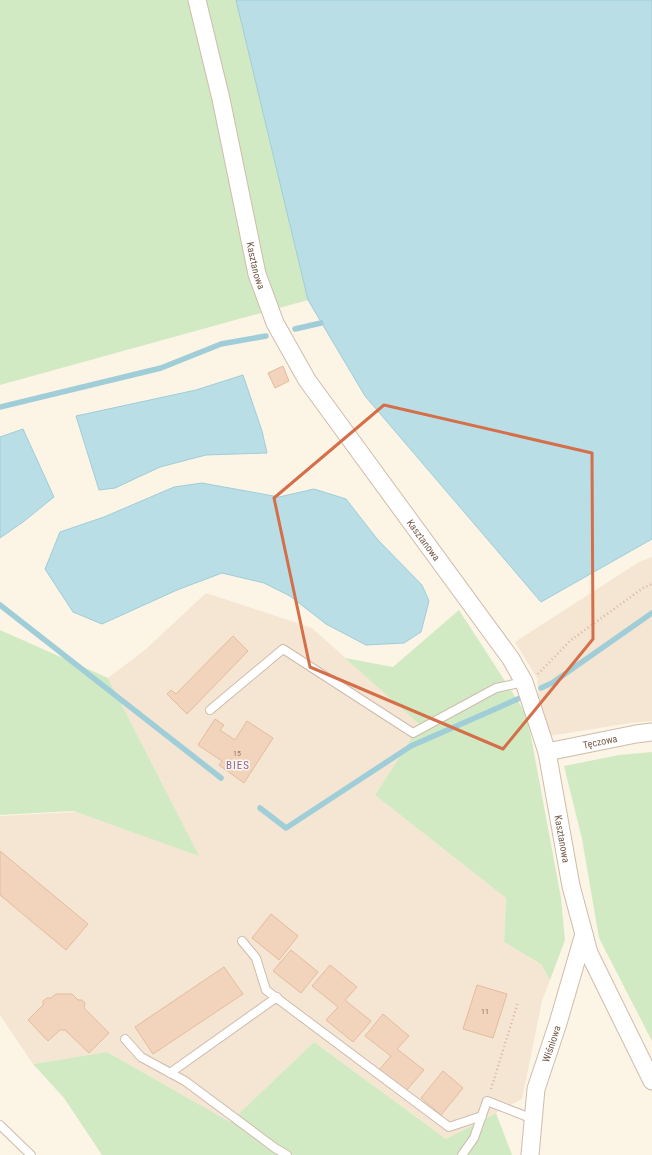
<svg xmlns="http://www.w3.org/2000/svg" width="652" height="1155" font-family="'Roboto Condensed',sans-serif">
  <rect width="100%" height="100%" fill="#fcf4e5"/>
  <g fill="#f4e6d3">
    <polygon points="652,557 652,721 630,723 543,737 537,678 515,642 639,562"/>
    <polygon points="206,593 312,628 420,725 375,795 506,898 504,942 541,964 550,980 542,1001 522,1099 446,1139 314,1042 230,1122 107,1052 33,1064 0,1015 0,816 75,812 198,855 108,678 145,650"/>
  </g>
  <g fill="#d1eac3">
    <polygon points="0,0 236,0 308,300 0,385"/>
    <polygon points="459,610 527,715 561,898 565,940 550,980 541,964 504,942 506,898 375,795 420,725 345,658 393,667"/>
    <polygon points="0,630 108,678 199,856 73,811 0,815"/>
    <polygon points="652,752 652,1041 599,938 582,839 564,766 619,755"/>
    <polygon points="314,1042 446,1139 496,1113 512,1155 102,1155 64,1098 33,1064 107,1052 230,1122"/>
  </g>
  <g fill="#b9dee6" stroke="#9fcdd8">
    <polygon points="236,0 652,0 652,539 541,602 365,396 308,300"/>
    <polygon points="243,375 262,431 267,453 206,455 160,467 115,488 99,490 76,416 196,390"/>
    <polygon points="23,429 54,497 23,522 0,538 0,437"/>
    <polygon points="202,483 279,497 314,489 346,499 378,540 422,585 429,601 421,632 404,643 366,645 326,624 290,596 264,583 222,573 177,590 102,624 73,612 45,569 60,532 104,517 174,487"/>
  </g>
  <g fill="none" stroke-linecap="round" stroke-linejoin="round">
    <g stroke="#9fcdd8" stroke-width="5.5">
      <polyline points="295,329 321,323"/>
      <polyline points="0,407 161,368 221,344 266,336"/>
      <polyline points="0,605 221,778"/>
      <polyline points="541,688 552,683 652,613"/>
      <polyline points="260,808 286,828 411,746 520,698"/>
    </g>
  </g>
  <g fill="#f2d4bc" stroke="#e4bb9d">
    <polygon points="283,366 289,381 275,388 268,373"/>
    <polygon points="233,636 248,651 187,714 167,694 171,690 176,694"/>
    <polygon points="215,719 224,725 220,730 235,740 247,721 273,738 244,783 219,765 222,761 198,745"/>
    <polygon points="0,851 88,924 66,950 0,895"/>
    <polygon points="271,914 298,936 279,960 252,938"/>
    <polygon points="291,950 318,972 301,993 273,971"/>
    <polygon points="330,965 357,987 345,1000 371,1021 353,1042 326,1020 338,1007 312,986"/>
    <polygon points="224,967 243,994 153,1054 135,1027"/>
    <polygon points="477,985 507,994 493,1038 463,1029"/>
    <polygon points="56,994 72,994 78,1000 82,1000 85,1003 84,1008 109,1033 89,1053 65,1030 60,1030 48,1041 28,1020 43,1005 43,1001 47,998 51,998"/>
    <polygon points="383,1014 409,1036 397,1049 424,1070 406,1091 379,1070 391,1056 365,1036"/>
    <polygon points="443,1071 463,1088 441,1115 421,1098"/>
  </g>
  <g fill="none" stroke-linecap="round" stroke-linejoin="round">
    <g stroke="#cebcab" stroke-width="10">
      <g id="service">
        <polyline points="210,710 283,649 413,733 496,688 524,682"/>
        <polyline points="242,941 256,958 266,990 449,1127 482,1116"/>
        <polyline points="125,1039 141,1057 185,1081 275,1148 287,1155"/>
        <polyline points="170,1073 277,997"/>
        <polyline points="0,1125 31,1155"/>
        <polyline points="462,1155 474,1138 487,1101 533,1119"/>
      </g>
    </g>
    <g stroke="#cebcab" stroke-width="19">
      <g id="minor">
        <path id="s1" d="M197,0l24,99 36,175 18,49 32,57 204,279 13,23 23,70 24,134 18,67 63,128"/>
        <path id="s2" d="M547,752l89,-18 16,-2"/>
        <path id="s3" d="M530,1155l6,-66 22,-66 26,-89"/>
      </g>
    </g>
    <g stroke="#d7b79f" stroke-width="2.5" stroke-dasharray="1 3" stroke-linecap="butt">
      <polyline points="538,674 571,640 643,588 652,584"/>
      <polyline points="491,1089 518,1002"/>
    </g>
    <use href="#service" stroke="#fff" stroke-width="8"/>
    <use href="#minor" stroke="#fff" stroke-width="17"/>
  </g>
  <path fill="none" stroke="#d56f4a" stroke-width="3" stroke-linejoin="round" d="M384,405l208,48 1,186 -90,110 -193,-82 -36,-169z"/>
  <g text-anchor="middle" stroke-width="3" stroke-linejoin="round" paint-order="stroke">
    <g font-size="8" fill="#947966">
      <text x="237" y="756">15</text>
      <text x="485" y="1014">11</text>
    </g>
    <g font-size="10" fill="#755b4a" stroke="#fff8eb">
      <text dy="4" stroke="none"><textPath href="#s1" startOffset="272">Kasztanowa</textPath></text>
      <text dy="4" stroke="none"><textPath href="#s1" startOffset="596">Kasztanowa</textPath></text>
      <text dy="4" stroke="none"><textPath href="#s2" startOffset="54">Tęczowa</textPath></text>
      <text dy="4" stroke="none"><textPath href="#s1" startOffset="932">Kasztanowa</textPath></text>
      <text dy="4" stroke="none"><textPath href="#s3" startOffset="114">Wiśniowa</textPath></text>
    </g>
    <g font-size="11" letter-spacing="1" fill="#896599" stroke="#fff8eb">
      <text x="238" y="769">BIES</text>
    </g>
  </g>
</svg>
